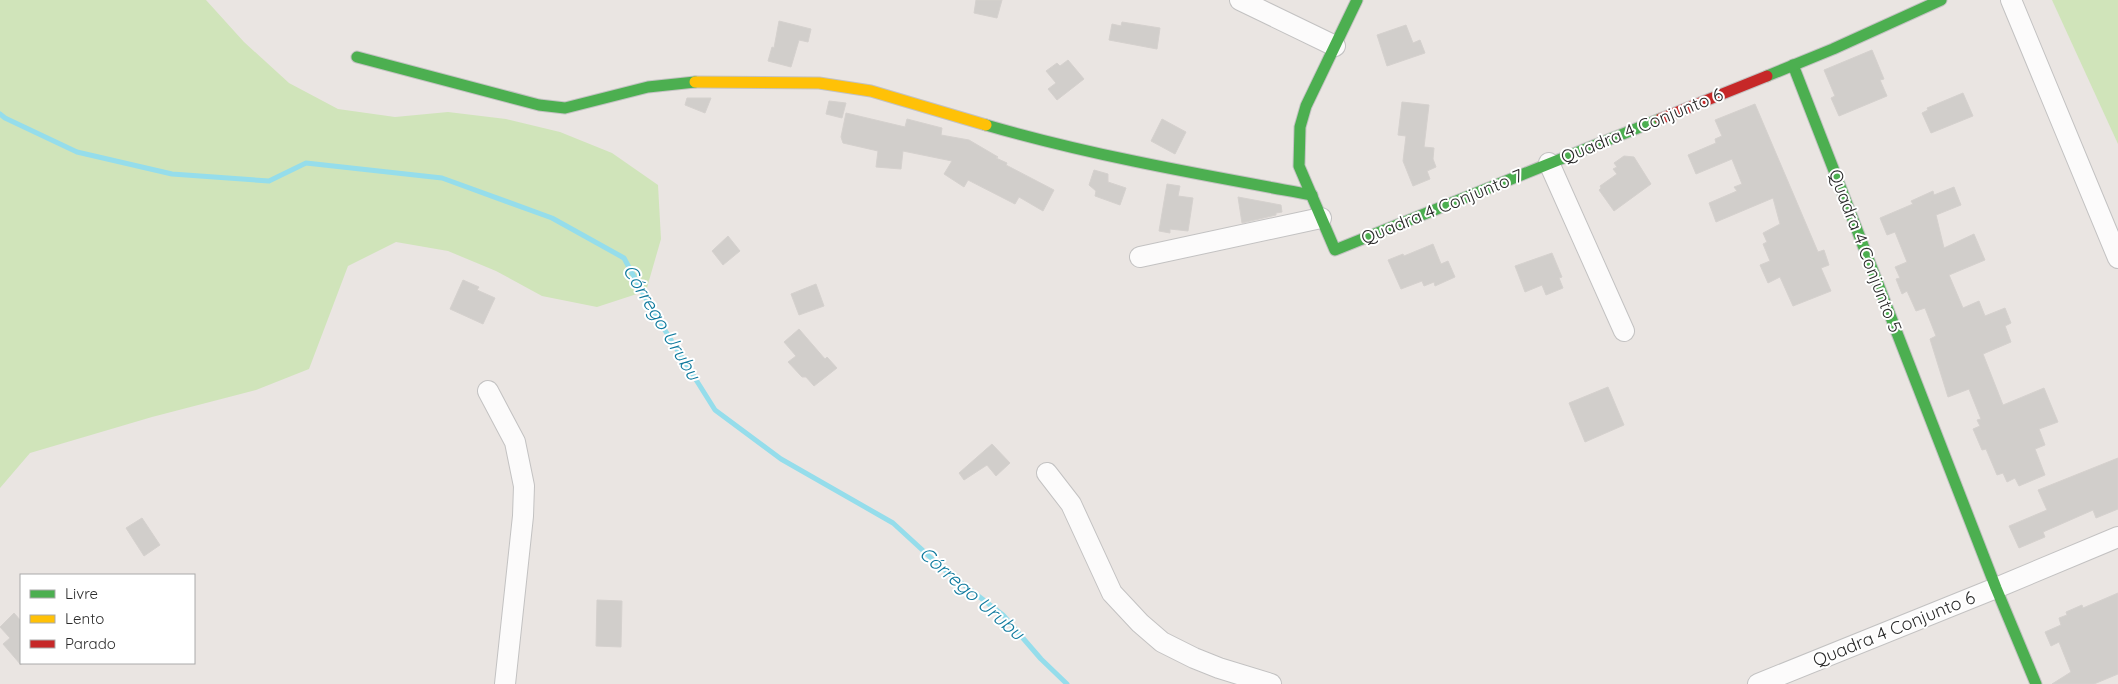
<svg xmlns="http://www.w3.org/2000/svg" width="2118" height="684" font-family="Quicksand,sans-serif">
  <rect width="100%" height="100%" fill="#eae5e2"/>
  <g fill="#d0e4ba">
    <polygon points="0,0 206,0 244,42 289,83 338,109 395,117 448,112 506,119 560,132 612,153 658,185 661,239 646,291 597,307 542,296 496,271 448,251 396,242 348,266 309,369 256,390 152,417 30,453 0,488"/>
    <polygon points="2052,0 2118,0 2118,144"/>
  </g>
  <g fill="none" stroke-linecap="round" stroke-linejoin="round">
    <polyline stroke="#95ddeb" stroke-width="5" points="0,114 5,118 77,152 172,174 269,181 306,163 442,178 552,218 624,258 651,308 715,410 781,459 893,523 942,568 1003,615 1041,659 1067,684"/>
  </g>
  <g fill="#d1cecb" stroke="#d5d1ce">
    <polygon points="976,0 1002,0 997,18 974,13"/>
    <polygon points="779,21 811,29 808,42 799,40 791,67 768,61 772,47 774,48"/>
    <polygon points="1122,22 1160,28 1157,49 1109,40 1112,24 1121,26"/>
    <polygon points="1406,25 1413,43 1420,40 1425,53 1387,66 1377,35"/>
    <polygon points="1872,50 1884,79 1880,80 1887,96 1839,116 1831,98 1835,96 1824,70"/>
    <polygon points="1068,60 1084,79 1057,100 1048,89 1056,83 1046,71 1057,63 1060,66"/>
    <polygon points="1963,93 1973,116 1931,133 1922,113 1928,110 1927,108"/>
    <polygon points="687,98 711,98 705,113 685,105"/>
    <polygon points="829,101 846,103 842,118 826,114"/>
    <polygon points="1402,102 1429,105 1424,147 1434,148 1433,159 1436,167 1427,171 1430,179 1413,186 1403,161 1406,136 1398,135"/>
    <polygon points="1755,104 1818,252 1824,250 1829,265 1821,268 1831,291 1793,306 1780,277 1768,283 1760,265 1770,261 1763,244 1767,242 1763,233 1780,224 1773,198 1716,222 1709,203 1737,191 1734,187 1742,184 1732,159 1696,174 1688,155 1716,143 1715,139 1722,136 1715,120"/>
    <polygon points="846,113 905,127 907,119 942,128 941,135 969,140 998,157 996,158 1007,163 1006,165 1054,190 1043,211 1019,197 1015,204 968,180 964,187 944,174 952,161 903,151 901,169 876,167 878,151 843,143 841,137"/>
    <polygon points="1162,119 1186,132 1175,154 1151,141"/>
    <polygon points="1624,156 1634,157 1651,184 1614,211 1599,190 1601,188 1600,186 1617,174 1613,169 1617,167 1614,163"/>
    <polygon points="1094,170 1108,174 1108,182 1126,188 1120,205 1095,196 1096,191 1089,185"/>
    <polygon points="1167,184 1180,186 1178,196 1193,198 1188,231 1170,229 1170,233 1159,231"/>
    <polygon points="1954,187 1961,205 1936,215 1944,248 1974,234 1985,260 1949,275 1963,308 1979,301 1985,316 2005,308 2011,323 2005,326 2011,342 1983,354 2003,405 2044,388 2058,422 2039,429 2045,445 2035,449 2045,475 2019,486 2015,478 2007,482 2003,473 1997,475 1986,449 1982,450 1973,429 1980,426 1977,420 1981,419 1969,389 1948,397 1930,339 1936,336 1925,308 1916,311 1907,291 1902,294 1896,279 1900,278 1895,267 1907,262 1895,232 1887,235 1880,218 1913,204 1911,201 1933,191 1934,195"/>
    <polygon points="1238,197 1281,205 1282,212 1276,213 1276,215 1242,223"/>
    <polygon points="728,236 740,251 723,265 712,251"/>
    <polygon points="1433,244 1441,264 1448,261 1455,277 1435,286 1434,282 1424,286 1422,281 1401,289 1388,260 1403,254 1404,256"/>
    <polygon points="1552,253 1562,277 1559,278 1563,288 1546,295 1542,285 1525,292 1515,266"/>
    <polygon points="463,280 479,287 477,290 495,298 483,324 450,309"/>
    <polygon points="816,284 824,306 799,315 791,294"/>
    <polygon points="799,329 825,359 827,357 837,368 814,386 806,377 802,377 788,362 796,356 784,342"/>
    <polygon points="1608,387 1624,425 1585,442 1569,403"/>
    <polygon points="992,444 1010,463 996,476 987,465 964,480 959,473"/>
    <polygon points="2118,458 2118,509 2096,518 2093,510 2043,532 2045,537 2019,548 2009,526 2047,510 2038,490"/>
    <polygon points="142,518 160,545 144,556 126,528"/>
    <polygon points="2118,593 2118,674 2094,684 2052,684 2071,672 2059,642 2051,646 2045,632 2061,625 2059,618 2067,615 2066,612 2082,605 2083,608"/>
    <polygon points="597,600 622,601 621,647 596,646"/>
    <polygon points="14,613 21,621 21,665 3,644 10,638 0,627"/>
  </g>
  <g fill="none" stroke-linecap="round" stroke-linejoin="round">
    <g stroke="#c3c2c2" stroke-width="22">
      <g id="street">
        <polyline points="1240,0 1335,46"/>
        <polyline points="2011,0 2118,258"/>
        <polyline points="1549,163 1624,331"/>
        <polyline points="1140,257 1321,218"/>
        <polyline points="488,391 515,442 524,486 523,516 505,684"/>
        <polyline points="1047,473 1071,504 1112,593 1140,623 1162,642 1194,658 1219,668 1271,684"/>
        <polyline points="1758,684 1996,588 2118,537"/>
      </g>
    </g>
    <g stroke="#c3c2c2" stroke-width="13">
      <g id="fast">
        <polyline points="1357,0 1306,106 1300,127 1299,166 1335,250 1660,119"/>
        <polyline points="357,57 539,105 565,108 648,87 695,82"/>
        <polyline points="1793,65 1996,588 2036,684"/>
        <polyline points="1767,76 1833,49 1941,0"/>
        <path d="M986,125c107,31 217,50 326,70"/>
      </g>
    </g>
    <g stroke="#c3c2c2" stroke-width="13">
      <polyline id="slow" points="695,82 819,83 871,91 986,125"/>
    </g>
    <g stroke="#c3c2c2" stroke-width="13">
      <polyline id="jam" points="1660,119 1767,76"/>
    </g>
    <use href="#street" stroke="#fcfbfb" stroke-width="20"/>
    <use href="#fast" stroke="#4caf50" stroke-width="11"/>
    <use href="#slow" stroke="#ffc107" stroke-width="11"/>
    <use href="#jam" stroke="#c62828" stroke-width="11"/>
  </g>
  <g text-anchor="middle" stroke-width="4" stroke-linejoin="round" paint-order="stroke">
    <g font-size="18" fill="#2b2b2b" stroke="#fff">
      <text transform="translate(1642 126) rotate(-22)" y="6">Quadra 4 Conjunto 6</text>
      <text transform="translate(1442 207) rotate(-22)" y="6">Quadra 4 Conjunto 7</text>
      <text transform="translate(1865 251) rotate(69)" y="6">Quadra 4 Conjunto 5</text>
      <text transform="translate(1894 629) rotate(-22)" y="6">Quadra 4 Conjunto 6</text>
    </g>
    <g font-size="19" font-style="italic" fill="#0e799d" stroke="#fff">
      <text transform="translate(662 322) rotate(59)" y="7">Córrego Urubu</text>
      <text transform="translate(972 593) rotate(41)" y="7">Córrego Urubu</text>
    </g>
  </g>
  <rect x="20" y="574" width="175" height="90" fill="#ffffff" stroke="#aaaaaa"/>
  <rect x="30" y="590" width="25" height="8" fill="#4caf50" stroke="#aaaaaa"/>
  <text x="65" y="599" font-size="15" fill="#2b2b2b">Livre</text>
  <rect x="30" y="615" width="25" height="8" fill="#ffc107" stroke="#aaaaaa"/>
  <text x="65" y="624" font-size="15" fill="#2b2b2b">Lento</text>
  <rect x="30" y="640" width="25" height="8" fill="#c62828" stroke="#aaaaaa"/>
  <text x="65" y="649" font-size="15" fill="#2b2b2b">Parado</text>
</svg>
